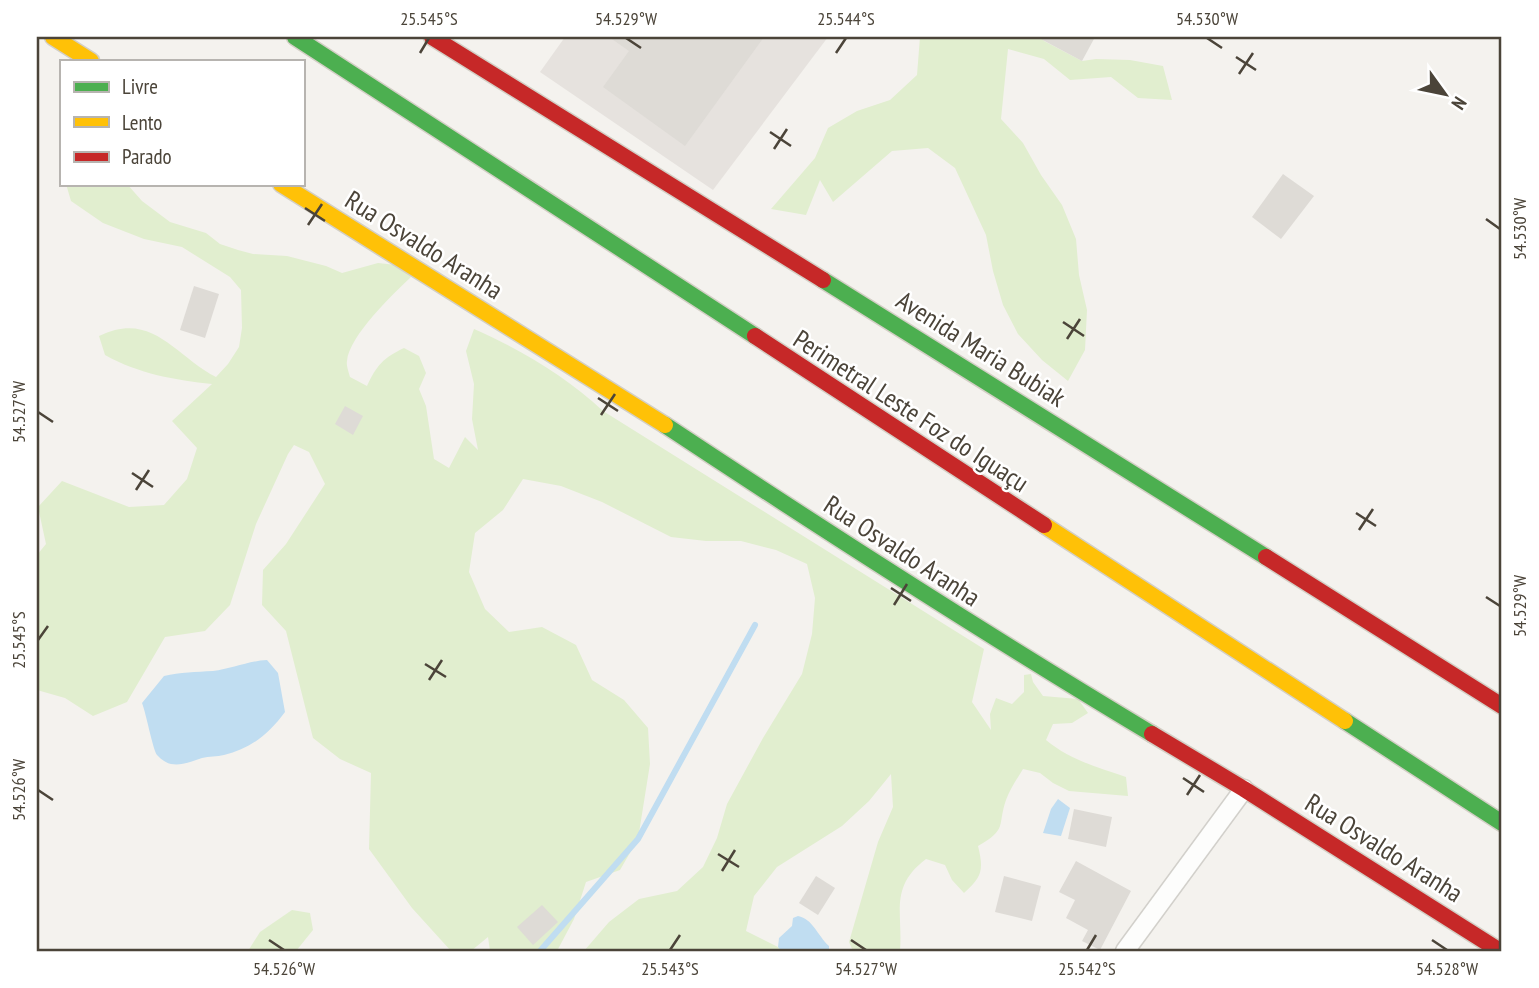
<svg xmlns="http://www.w3.org/2000/svg" width="1539" height="988" font-family="'PT Sans Narrow',sans-serif">
  <rect width="100%" height="100%" fill="#f4f2ee"/>
  <polygon fill="#e6e2de" points="565,37 828,37 713,190 540,72"/>
  <g fill="#e1eecf">
    <polygon points="920,37 1042,37 1044,41 1082,61 1096,59 1130,60 1163,66 1172,100 1138,98 1111,77 1070,80 1044,59 1008,49 1001,119 1023,143 1041,175 1062,205 1076,239 1079,275 1087,310 1085,350 1068,381 1042,360 1018,334 1003,305 993,271 986,235 955,168 928,148 892,151 833,202 820,180 806,215 771,209 815,158 828,128 857,111 890,100 917,75"/>
    <path d="M66,184h61l15,17 28,21 36,11 14,11 18,6 15,4 34,2 39,10 16,7 36,-10 18,2 15,12c-18,17 -62,59 -64,84 -1,4 2,12 3,16l17,9c10,-21 16,-28 37,-38l15,8 7,17 -7,16 7,17 8,53 15,9 16,-31 13,13 -6,-31 2,-35 -8,-33 8,-22c46,20 93,48 129,82l381,238 -12,53 19,28 -1,-16 6,-16 16,6 12,-12v-17l7,-1 2,8 10,14 35,3 10,14 -16,10 -19,1 -7,16c24,20 51,27 80,37l2,19 -59,-5 -16,-8 -13,-10 -17,-4c-6,10 -13,20 -17,31 -9,26 2,29 -28,46 6,24 4,31 -14,47l-12,-13 -7,-15 -19,-6c-37,28 -23,53 -26,92h-47l-4,-9 29,-100 15,-35 -2,-33 -22,27 -27,25 -65,41 -23,29 -8,35 32,16 3,4h-197l25,-29 30,-23 38,-8 26,-24 14,-29 10,-34 36,-66 39,-64 10,-40 3,-36 -8,-34 -31,-14 -35,-9h-35l-35,-4 -69,-35 -41,-16 -38,-7 -20,31 -28,23 -6,39 16,37 24,23 33,-5 34,18 16,35 32,20 24,28 2,36 -12,75 -18,31 -34,12 -12,37 -17,32h-67l-2,-14 -17,14h-20l-39,-43 -43,-59 2,-76 -31,-14 -27,-21 -27,-107 -24,-26 1,-35 23,-26 39,-60 -16,-32 -15,-7 -6,9 -32,70 -26,81 -25,26 -40,6 -38,65 -34,14 -28,-18 -28,-8v-135l9,-11 -8,-37 24,-26 67,26 35,-2 23,-26 10,-31 -25,-27 40,-37c-37,-4 -73,-10 -107,-29l-6,-19c53,-26 75,19 117,41l12,-13 11,-17 3,-19 -1,-38 -11,-13 -48,-30 -38,-8 -41,-16 -32,-22z"/>
    <polygon points="292,910 310,913 313,930 296,951 248,951 260,932"/>
  </g>
  <g fill="#c0ddf1">
    <path d="M267,660l11,13 7,39c-16,22 -35,37 -61,43 -7,2 -15,1 -22,3 -16,5 -31,13 -45,-3 -4,-5 -11,-42 -15,-52l22,-27c16,-4 32,-4 49,-5 18,-2 35,-10 54,-11z"/>
    <polygon points="1058,799 1070,808 1061,836 1043,833 1051,809"/>
    <path d="M798,916c15,3 19,19 31,30v5h-48l-3,-4 1,-9 13,-12 1,-8z"/>
  </g>
  <g fill="none" stroke-linecap="round" stroke-linejoin="round">
    <polyline stroke="#c0ddf1" stroke-width="6" points="540,951 638,839 755,625"/>
  </g>
  <g fill="#dedbd6">
    <polygon points="609,37 764,37 685,146 603,87 629,51"/>
    <polygon points="1037,37 1095,37 1082,61"/>
    <polygon points="1283,174 1314,196 1281,239 1252,217"/>
    <polygon points="194,286 219,294 205,338 180,330"/>
    <polygon points="345,406 363,416 353,435 335,424"/>
    <polygon points="1074,809 1112,817 1106,847 1068,839"/>
    <polygon points="1076,861 1131,891 1100,950 1082,941 1088,930 1066,918 1075,900 1059,892"/>
    <polygon points="816,876 835,888 818,915 799,903"/>
    <polygon points="1004,876 1041,886 1032,921 995,912"/>
    <polygon points="542,905 558,922 533,945 517,927"/>
  </g>
  <g fill="none" stroke-linecap="round" stroke-linejoin="round">
    <g stroke="#d2d0cb" stroke-width="21">
      <polyline id="street" points="1125,951 1244,789"/>
    </g>
    <g stroke="#d3cfc5" stroke-width="19">
      <g id="fast">
        <polyline points="295,37 755,336"/>
        <polyline points="823,280 1266,557"/>
        <path d="M665,425c160,106 322,210 487,309"/>
        <polyline points="1345,721 1502,823"/>
      </g>
    </g>
    <g stroke="#d3cfc5" stroke-width="19">
      <g id="slow">
        <polyline points="53,37 91,61"/>
        <polyline points="281,184 665,425"/>
        <polyline points="1044,525 1345,721"/>
      </g>
    </g>
    <g stroke="#d3cfc5" stroke-width="19">
      <g id="jam">
        <polyline points="432,37 823,280"/>
        <polyline points="755,336 1044,525"/>
        <polyline points="1266,557 1502,706"/>
        <polyline points="1152,734 1244,789 1500,951"/>
      </g>
    </g>
    <use href="#street" stroke="#fdfdfc" stroke-width="18"/>
    <use href="#fast" stroke="#4caf50" stroke-width="16"/>
    <use href="#slow" stroke="#ffc107" stroke-width="16"/>
    <use href="#jam" stroke="#c62828" stroke-width="16"/>
  </g>
  <path fill="none" stroke="#4b4439" stroke-width="2.5" d="M626,38l15,10M1207,38l15,10M420,53l9,-15M836,53l10,-15M1236,57l20,13M1239,74l14,-21M770,132l21,14M774,149l13,-20M305,208l20,13M1486,219l14,10M308,225l14,-21M1063,322l21,14M1067,339l13,-20M598,398l20,13M38,412l15,10M601,415l14,-21M132,473l21,14M136,490l13,-20M1356,513l20,13M1359,530l14,-21M891,588l20,13M1486,597l14,9M894,605l13,-21M38,640l10,-14M425,664l21,13M429,680l13,-20M1183,778l21,14M38,790l15,10M1187,795l13,-20M718,854l21,13M722,871l13,-21M269,940l15,10M851,940l15,10M1432,940l15,10M670,950l10,-15M1087,950l9,-15"/>
  <g text-anchor="middle" stroke-width="5" stroke-linejoin="round" paint-order="stroke">
    <g font-size="26" fill="#4b4439" stroke="#fff">
      <text transform="translate(424 245) rotate(32)" y="9">Rua Osvaldo Aranha</text>
      <text transform="translate(981 349) rotate(32)" y="9">Avenida Maria Bubiak</text>
      <text transform="translate(911 411) rotate(33)" y="9">Perimetral Leste Foz do Iguaçu</text>
      <text transform="translate(902 551) rotate(33)" y="9">Rua Osvaldo Aranha</text>
      <text transform="translate(1384 848) rotate(32)" y="9">Rua Osvaldo Aranha</text>
    </g>
  </g>
  <rect width="1539" height="988" fill="none" stroke="#ffffff" stroke-width="77"/>
  <rect x="60" y="60" width="245" height="126" fill="#ffffff" stroke="#b7b4b0" stroke-width="2"/>
  <rect x="74" y="82" width="35" height="10" fill="#4caf50" stroke="#b7b4b0" stroke-width="2"/>
  <text x="122" y="94" font-size="21" fill="#4b4439">Livre</text>
  <rect x="74" y="117" width="35" height="10" fill="#ffc107" stroke="#b7b4b0" stroke-width="2"/>
  <text x="122" y="130" font-size="21" fill="#4b4439">Lento</text>
  <rect x="74" y="152" width="35" height="10" fill="#c62828" stroke="#b7b4b0" stroke-width="2"/>
  <text x="122" y="164" font-size="21" fill="#4b4439">Parado</text>
  <g transform="translate(1445 94) rotate(123)" stroke="#ffffff" stroke-width="5" paint-order="stroke">
  <path d="M0-5L12 26L0 18L-12 26Z" fill="#4b4439"/>
  <text y="-10" font-size="19" font-weight="bold" text-anchor="middle" fill="#4b4439">N</text>
  </g>
  <rect x="38" y="38" width="1462" height="912" fill="none" stroke="#4b4439" stroke-width="2.5"/>
  <g font-size="18" text-anchor="middle" fill="#4b4439">
    <text x="429" y="25">25.545°S</text>
    <text x="626" y="25">54.529°W</text>
    <text x="846" y="25">25.544°S</text>
    <text x="1207" y="25">54.530°W</text>
    <text transform="translate(1520 229) rotate(-90)" y="6">54.530°W</text>
    <text transform="translate(19 412) rotate(-90)" y="6">54.527°W</text>
    <text transform="translate(1520 606) rotate(-90)" y="6">54.529°W</text>
    <text transform="translate(19 640) rotate(-90)" y="6">25.545°S</text>
    <text transform="translate(19 790) rotate(-90)" y="6">54.526°W</text>
    <text x="284" y="975">54.526°W</text>
    <text x="670" y="975">25.543°S</text>
    <text x="866" y="975">54.527°W</text>
    <text x="1087" y="975">25.542°S</text>
    <text x="1447" y="975">54.528°W</text>
  </g>
</svg>
